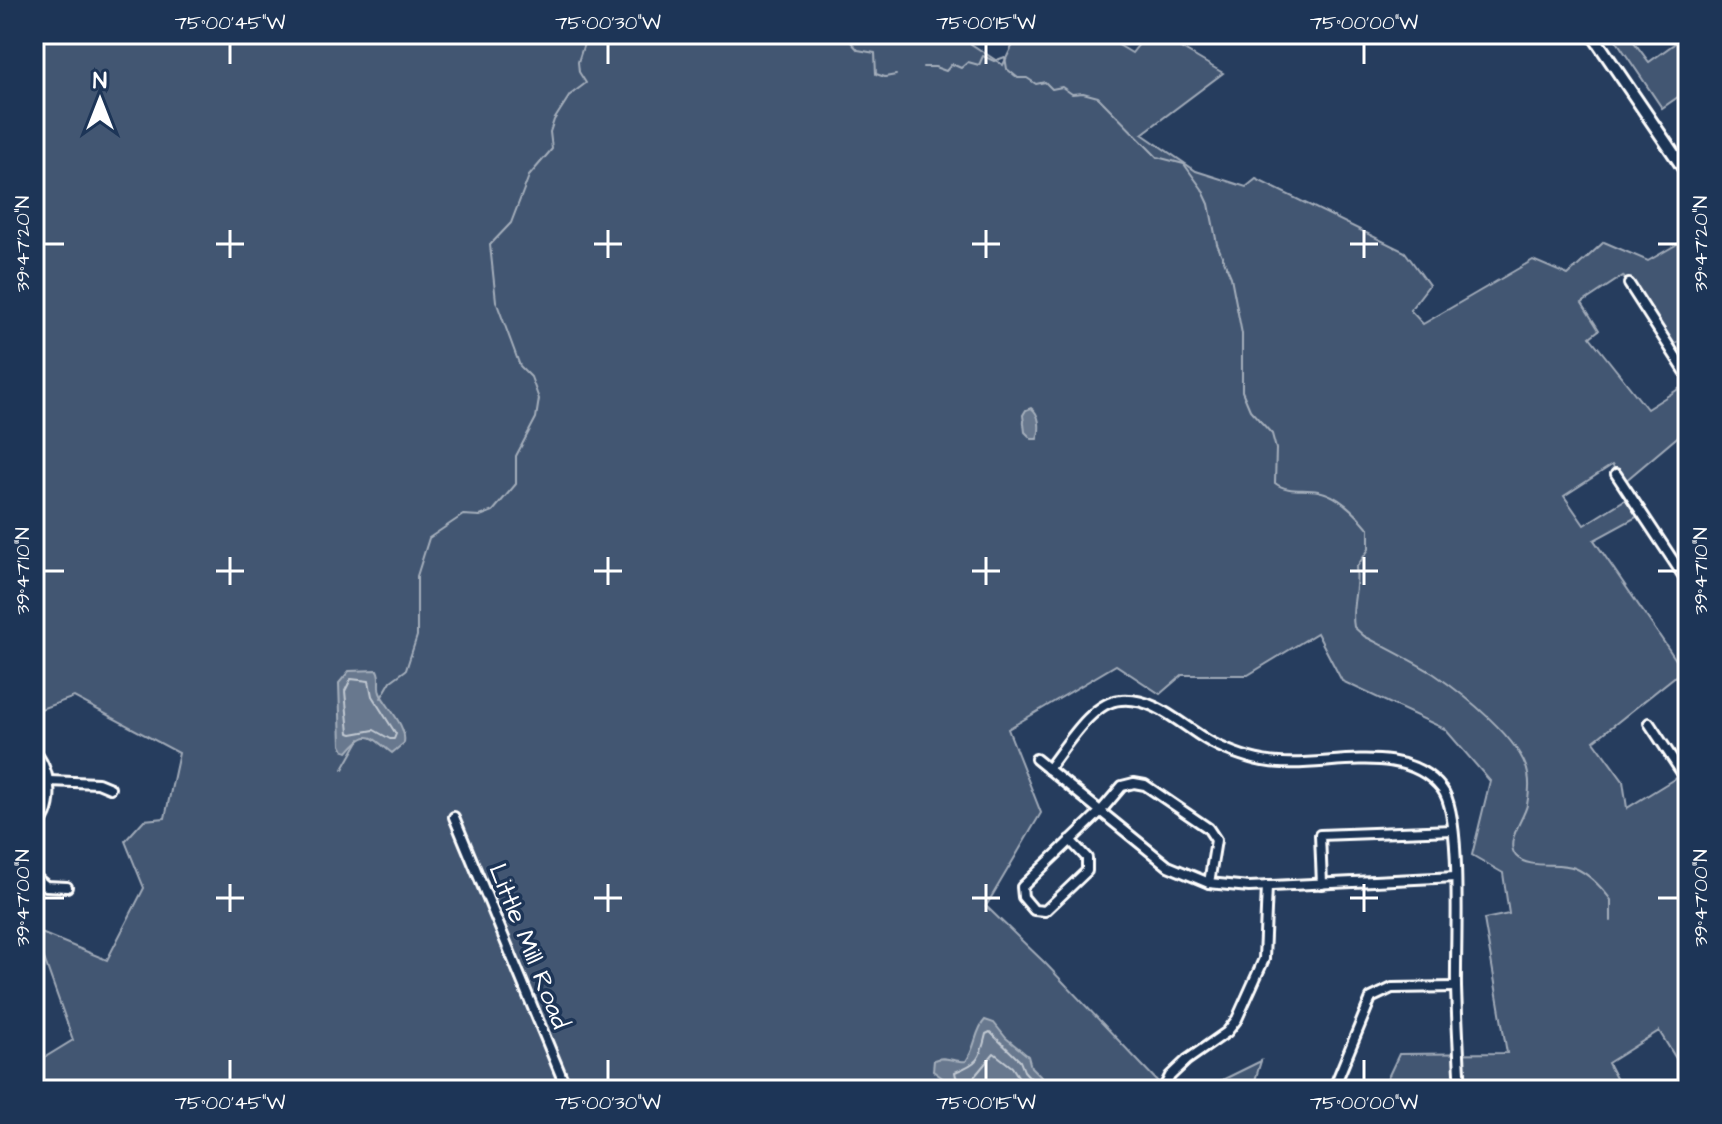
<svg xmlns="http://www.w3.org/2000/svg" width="1722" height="1124" font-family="'Architects Daughter',sans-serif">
  <rect width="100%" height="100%" fill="#263d5e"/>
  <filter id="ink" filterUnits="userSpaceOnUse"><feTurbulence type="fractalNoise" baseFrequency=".0125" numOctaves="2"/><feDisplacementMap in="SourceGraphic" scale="16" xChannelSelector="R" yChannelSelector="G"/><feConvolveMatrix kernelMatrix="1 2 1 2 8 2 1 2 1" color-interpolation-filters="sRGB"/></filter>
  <g filter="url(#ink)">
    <g fill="#425672" stroke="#a0aab8" stroke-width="2">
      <polygon points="34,34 956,34 1003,65 1018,34 1100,34 1132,53 1147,34 1157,34 1223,73 1142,134 1196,171 1246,187 1256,179 1405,252 1429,285 1410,310 1423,324 1533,260 1568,275 1604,242 1648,261 1688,238 1688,336 1666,350 1623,276 1582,303 1599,330 1590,337 1647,409 1688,383 1688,428 1624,482 1612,465 1564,496 1584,525 1631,496 1644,513 1594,540 1683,670 1594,741 1623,781 1627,808 1684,773 1688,779 1688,1078 1659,1031 1608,1063 1619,1084 1611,1090 1382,1090 1399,1054 1507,1053 1484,919 1509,914 1503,873 1472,855 1490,781 1445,729 1342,681 1317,633 1248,675 1182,675 1160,694 1116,665 1008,729 1041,813 986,906 1045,963 1161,1085 1178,1090 34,1090 34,1064 73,1040 34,930 107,960 144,888 125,841 144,820 165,818 179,753 74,697 41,709 34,706"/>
      <polygon points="1612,34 1628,34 1649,62 1688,34 1688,90 1662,108"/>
      <polygon points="1261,1061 1252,1090 1202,1090"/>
    </g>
    <g fill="#67788e" stroke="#a4aebb" stroke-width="2">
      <path d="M1031,408c9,6 10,21 6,31h-5l-7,-7 -2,-17 3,-5z"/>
      <path d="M377,670c5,9 -1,16 4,25 8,14 26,32 23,48l-12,10c-19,-13 -22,-28 -44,-1l-4,-1 -3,-6 -2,-62 10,-12z"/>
      <path d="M985,1020l9,3 12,15 22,18 3,11 23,23h-95l-26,-19 1,-11c11,-5 21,3 32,1 10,-13 9,-31 19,-41z"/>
    </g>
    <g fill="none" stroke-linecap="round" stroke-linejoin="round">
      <g stroke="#c2c9d2" stroke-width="2">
        <polygon points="351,679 369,681 372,696 396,734 394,739 390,739 374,730 352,734 349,733 345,691"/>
        <path d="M965,1090l-1,-7 -8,-6 -1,-5c23,-9 25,-12 31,-38l4,-2 30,29 4,10 11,12 9,7"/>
        <polyline points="975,1090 974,1077 994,1053 1012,1067 1027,1090"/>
      </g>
      <g stroke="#a4aebb" stroke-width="2">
        <polyline points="844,34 858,50 875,53 876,74 885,77 896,75"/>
        <path d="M923,67h12l11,4 6,-7 9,4 7,-6 11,3 4,-9 11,5 11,-4 2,12 11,9h9l9,6 9,-2 7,7 10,-2 10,7 11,-1 15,4 59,60 27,7 18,25 7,15 8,40 14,33 11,57v57l8,19 22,24 4,15 -1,34c13,10 28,5 43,8 21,4 38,22 51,38v20l-13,19c3,21 -6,39 -2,59l10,9c23,12 47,24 70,38 28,19 88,66 94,100 2,10 1,21 -1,31 -3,14 -23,37 -11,51 13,14 42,5 59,12 14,6 27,20 36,32v21"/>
        <polyline points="381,698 391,681 406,670 417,636 417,576 429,538 463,515 480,516 493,511 516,484 516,456 536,418 539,399 531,377 520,366 496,301 490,245 511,223 529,176 552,149 550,132 554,120 570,95 586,83 579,72 578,62 587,34"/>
        <polyline points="343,769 360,739"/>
      </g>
      <g stroke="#fff" stroke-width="14">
        <g id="minor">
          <polyline points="1629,284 1688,376"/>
          <polyline points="1616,474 1688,583"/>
          <polyline points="1649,723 1688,782"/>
          <path d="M34,750c18,23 23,59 0,81"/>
          <polyline points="1036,759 1168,866 1209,883 1249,887 1456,877"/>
          <path d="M1048,769c17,-21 44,-68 73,-69 33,-3 59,24 86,40 15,9 39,18 56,21 55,11 139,-24 179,28 21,26 13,159 14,198 1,34 3,69 5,103"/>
          <polyline points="49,781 98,783 110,788"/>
          <polyline points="454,817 567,1090"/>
          <polyline points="1070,840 1087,858 1087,871 1045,911 1034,910 1023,897 1022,887 1100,812 1122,786 1134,783 1145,785 1208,828 1216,840 1209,883"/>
          <polyline points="34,876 46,886 67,887"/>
          <polyline points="1322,884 1320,835 1453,830"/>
          <polyline points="1263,1089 1266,1090"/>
          <polyline points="1163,1090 1170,1076 1187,1060 1227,1032 1237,1019 1264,959 1267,886"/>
          <polyline points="1333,1090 1371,998 1392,988 1456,987"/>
        </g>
      </g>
      <g stroke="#fff" stroke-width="16">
        <polyline id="tertiary" points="1592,34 1688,175"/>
      </g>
      <use href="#minor" stroke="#1d3557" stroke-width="8"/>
      <use href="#tertiary" stroke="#1d3557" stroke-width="10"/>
    </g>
  </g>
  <path fill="none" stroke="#fff" stroke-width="3" d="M230,44v20M608,44v20M986,44v20M1364,44v20M230,230v28M608,230v28M986,230v28M1364,230v28M44,244h20M216,244h28M594,244h28M972,244h28M1350,244h28M1658,244h20M230,557v28M608,557v28M986,557v28M1364,557v28M44,571h20M216,571h28M594,571h28M972,571h28M1350,571h28M1658,571h20M230,884v28M608,884v28M986,884v28M1364,884v28M44,898h20M216,898h28M594,898h28M972,898h28M1350,898h28M1658,898h20M230,1060v20M608,1060v20M986,1060v20M1364,1060v20"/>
  <g text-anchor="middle" stroke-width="7" stroke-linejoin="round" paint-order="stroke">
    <g font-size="26" fill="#fff" stroke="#1d3557">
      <text transform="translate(530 946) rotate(68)" y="9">Little Mill Road</text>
    </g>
  </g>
  <rect width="1722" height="1124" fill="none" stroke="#1d3557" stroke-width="88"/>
  <g transform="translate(100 100)" stroke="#1d3557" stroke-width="6" paint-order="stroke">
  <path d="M0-6L14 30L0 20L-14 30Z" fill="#ffffff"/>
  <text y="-12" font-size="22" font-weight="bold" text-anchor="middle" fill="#ffffff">N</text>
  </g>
  <rect x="44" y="44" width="1634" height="1036" fill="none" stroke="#fff" stroke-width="3"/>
  <g font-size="20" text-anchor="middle" fill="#fff">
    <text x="230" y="29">75°00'45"W</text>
    <text x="608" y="29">75°00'30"W</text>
    <text x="986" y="29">75°00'15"W</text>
    <text x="1364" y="29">75°00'00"W</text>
    <text transform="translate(22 244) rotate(-90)" y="7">39°47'20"N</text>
    <text transform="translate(1700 244) rotate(-90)" y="7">39°47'20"N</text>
    <text transform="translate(22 571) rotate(-90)" y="7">39°47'10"N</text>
    <text transform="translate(1700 571) rotate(-90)" y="7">39°47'10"N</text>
    <text transform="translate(22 898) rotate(-90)" y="7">39°47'00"N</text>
    <text transform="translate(1700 898) rotate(-90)" y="7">39°47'00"N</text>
    <text x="230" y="1109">75°00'45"W</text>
    <text x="608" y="1109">75°00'30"W</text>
    <text x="986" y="1109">75°00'15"W</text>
    <text x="1364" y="1109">75°00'00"W</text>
  </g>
</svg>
